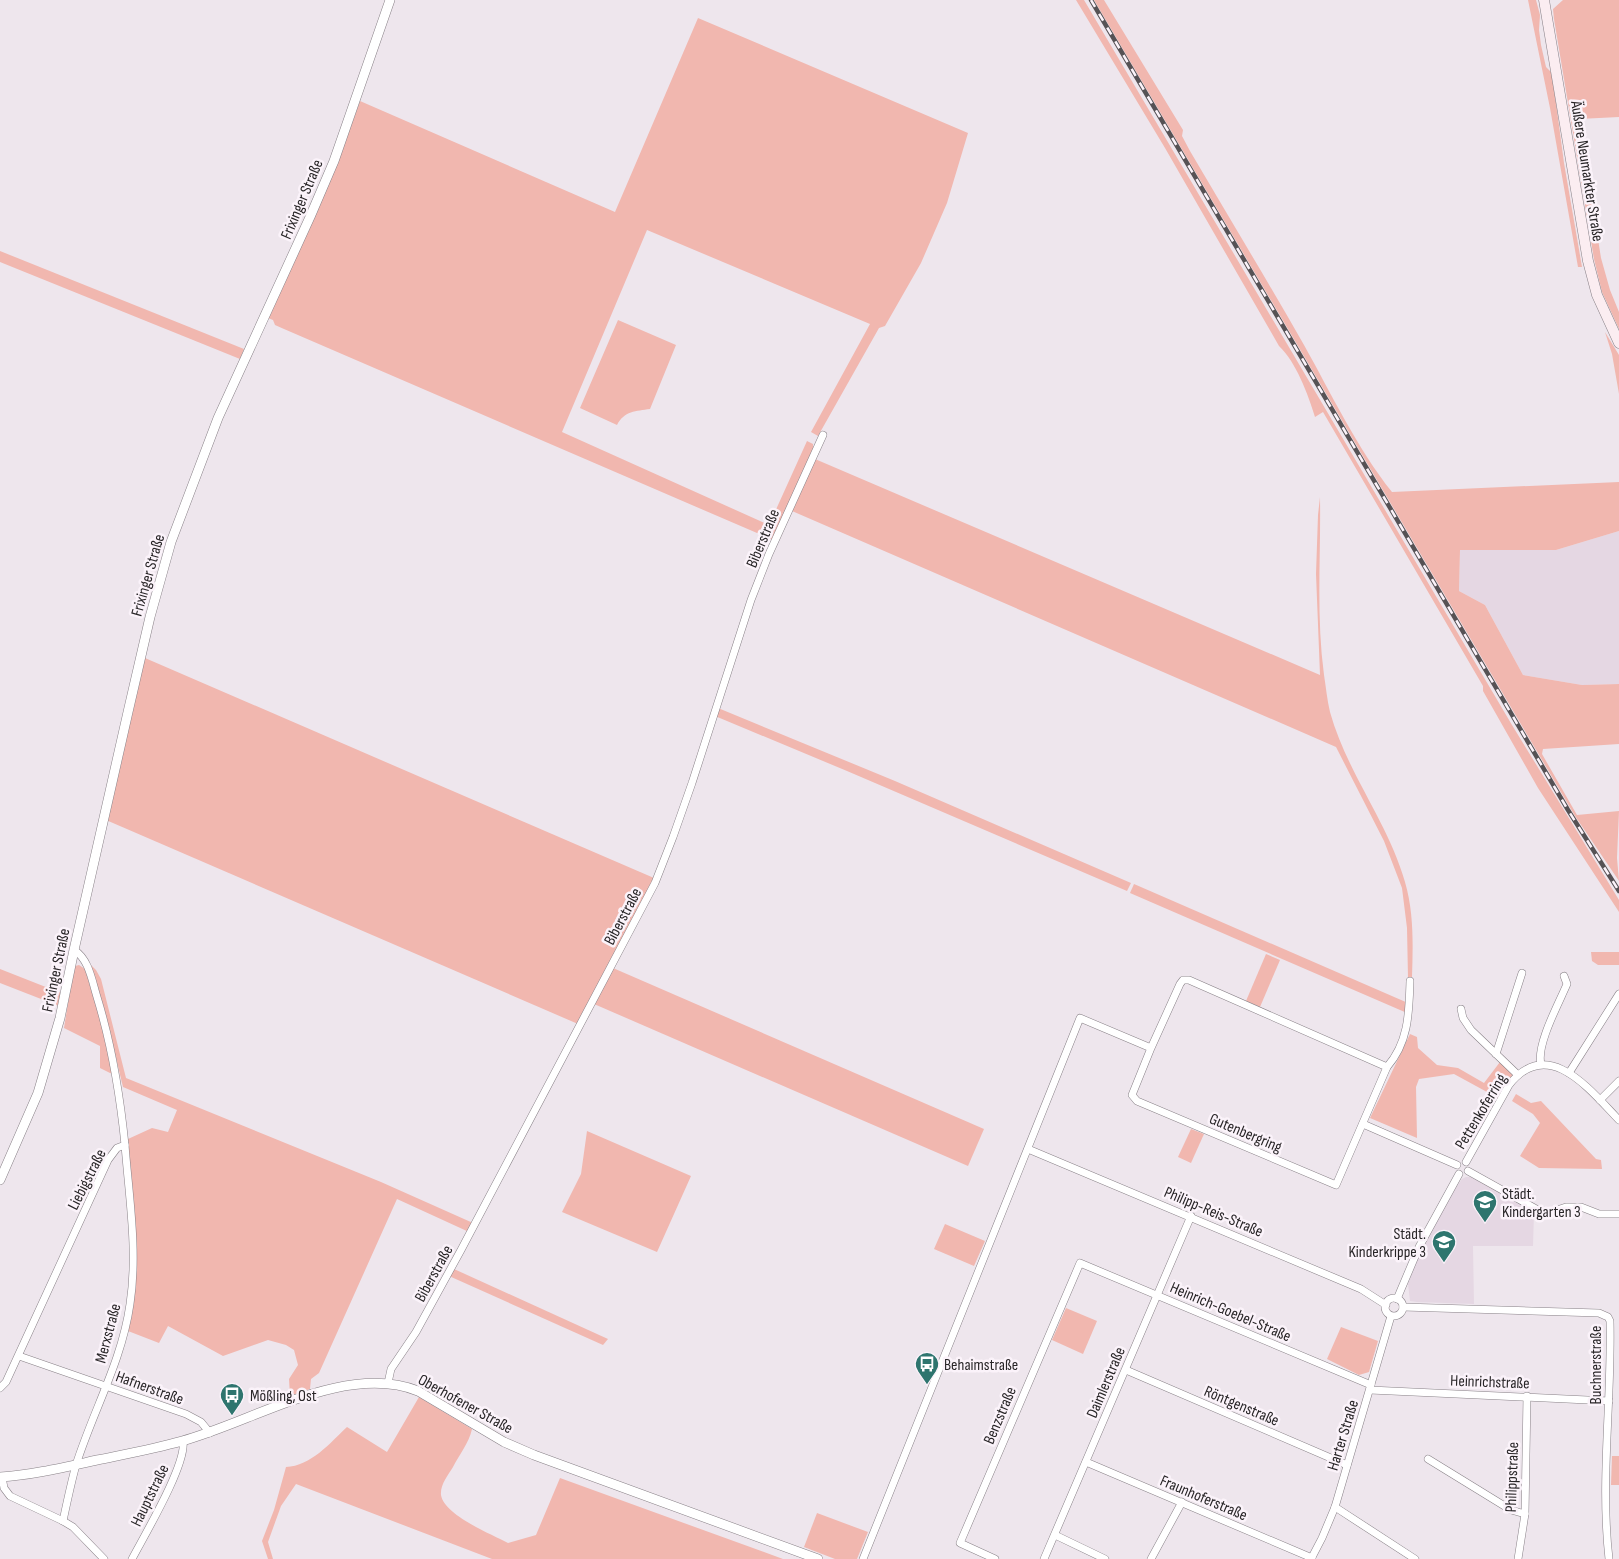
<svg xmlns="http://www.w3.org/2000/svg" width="1619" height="1559" font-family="'Sofia Sans Condensed',sans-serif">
  <rect width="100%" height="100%" fill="#eee6ed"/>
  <g fill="#e5d7e3">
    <polygon points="1619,531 1619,684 1582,685 1523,675 1485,605 1459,591 1460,550 1556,550"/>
    <polygon points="1466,1177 1471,1177 1534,1213 1533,1246 1473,1246 1474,1304 1417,1302 1410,1301 1408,1284 1418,1257 1453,1192 1462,1179"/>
  </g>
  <g fill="#f1b7af">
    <path d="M1076,0h8l428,725 107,175v12l-81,-124 -55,-97v-5l-160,-274 -8,5c-7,-23 -19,-55 -36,-71l-114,-198z"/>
    <path d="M1094,0h10l79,130 -1,6 8,15c38,65 77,129 114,194 28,50 53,103 88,147l227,-10v49l-63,19h-96l-1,41 26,14 38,70 59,10 37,-1v60l-76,5 -1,5 35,61 42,-4 -2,47 2,23 -44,-65z"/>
    <polygon points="1528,0 1536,0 1540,15 1539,30 1541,45 1546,67 1552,73 1564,163 1582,267 1578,267 1550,108"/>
    <polygon points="1563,0 1619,0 1619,117 1579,119 1601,258 1610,290 1619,312 1619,329 1602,292 1594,259 1554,19 1553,9"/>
    <polygon points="698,18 968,133 947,203 921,263 885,326 879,328 818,436 811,432 870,324 647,230 562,432 769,525 807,441 813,444 813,449 773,540 284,329 275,325 273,320 268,318 335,170 360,101 615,212"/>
    <polygon points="0,251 244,349 240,359 0,262"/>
    <path d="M618,320l58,25 -26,64c-14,2 -26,2 -33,16l-37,-17z"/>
    <polygon points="1605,332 1619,355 1619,394 1612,354"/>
    <path d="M815,459l505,216 -4,-101 2,-59 2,-18c1,59 -4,118 4,178 2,12 3,25 6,37 17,61 58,110 75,170 9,31 8,63 7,95l-4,1 -1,-50 -5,-40 -18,-47 -48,-94 -544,-236z"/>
    <polygon points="145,658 654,878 578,1024 106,820"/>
    <polygon points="718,708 895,781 1131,883 1127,891 847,771 715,716"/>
    <polygon points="1134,884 1408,1003 1407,1013 1130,893"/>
    <polygon points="1591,952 1619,952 1619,965 1598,965 1592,961"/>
    <polygon points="1266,954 1280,960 1260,1007 1246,1001"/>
    <polygon points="79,965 85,969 99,1015 114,1075 100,1068 100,1046 64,1028 73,972 75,966"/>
    <path d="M91,965l5,5 5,9 25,99 255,104 92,41 -4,9 -72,-33 -78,174 -8,6 -1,10 -20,7 -1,-17 9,-14 -4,-15 -8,-5 -18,-5 -45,16 -55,-30 -9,17 -31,-12c15,-63 4,-129 0,-192l24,-11 16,4 9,-22 -54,-23 -19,-79z"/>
    <polygon points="613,968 984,1129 968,1166 594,1004"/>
    <polygon points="0,969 61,993 59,1006 0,983"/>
    <polygon points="1410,1034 1417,1037 1418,1048 1437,1065 1458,1068 1484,1083 1500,1062 1514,1075 1498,1098 1454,1074 1419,1079 1416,1087 1417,1138 1370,1118"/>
    <polygon points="1516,1094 1531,1103 1541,1101 1596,1159 1601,1160 1602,1169 1539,1168 1520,1156 1540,1123 1533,1114 1512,1101"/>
    <polygon points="1191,1129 1204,1134 1191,1163 1178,1157"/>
    <polygon points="587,1131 691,1176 657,1252 562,1212 581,1174"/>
    <polygon points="945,1224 985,1241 974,1266 934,1249"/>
    <polygon points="454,1269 608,1339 603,1345 449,1276"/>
    <polygon points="1066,1308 1097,1321 1083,1354 1052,1340"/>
    <polygon points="1341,1327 1378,1341 1369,1372 1359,1375 1327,1359"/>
    <path d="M419,1397l53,32c-3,14 -13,26 -19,38 -5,8 -13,18 -12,28 3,20 50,39 67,48l28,-8 24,-57 223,81h-291l-196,-75 -15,22 -13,36 5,17h-5l-6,-18 12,-31 12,-43c25,-1 44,-24 61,-40l40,25z"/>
    <polygon points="1612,1456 1619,1456 1619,1485 1611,1485"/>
    <polygon points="817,1513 868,1532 857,1559 835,1559 804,1547"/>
  </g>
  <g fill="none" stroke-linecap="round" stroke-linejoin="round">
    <g stroke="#888187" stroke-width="8">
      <g id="minor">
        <polyline points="1461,1009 1463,1018 1471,1030 1518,1075"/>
        <polyline points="1496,1054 1522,973"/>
        <path d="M1541,1064c-5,-19 18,-61 26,-80l-3,-8"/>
        <path d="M1387,1067c22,-25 22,-55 23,-86"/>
        <polyline points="1569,1073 1619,994"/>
        <polyline points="1600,1100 1619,1081"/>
        <polyline points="1363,1124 1457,1165"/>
        <polyline points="1028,1149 1361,1289 1386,1305"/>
        <path d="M1466,1162l43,-77c39,-50 81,5 110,35"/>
        <polyline points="1468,1171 1538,1210 1551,1212 1566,1207 1581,1207 1599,1214 1619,1214"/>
        <circle cx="1394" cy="1307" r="9"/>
        <polyline points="1397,1299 1419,1247 1459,1174"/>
        <path d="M1403,1307l196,6 9,4 2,4c2,79 -10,159 -1,238"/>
        <polyline points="19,1356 186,1414 201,1422 210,1433"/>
        <polyline points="1126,1370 1347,1465"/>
        <polyline points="388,1383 391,1369 416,1332 461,1250 655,883 673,837 692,783 751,600 769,554 823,435"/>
        <path d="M0,1388l6,-6 102,-222 9,-12 8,-3c-5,-50 -13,-99 -28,-148 -5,-16 -8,-38 -23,-47"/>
        <polyline points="1370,1390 1609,1401"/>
        <polyline points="1428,1459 1511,1510 1525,1514"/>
        <polyline points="1086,1462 1312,1558"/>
        <polyline points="2,1477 4,1488 10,1496 63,1521 73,1527 104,1559"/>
        <polyline points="1335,1507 1415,1559"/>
        <path d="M63,1521c4,-19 8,-38 13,-56 17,-54 46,-104 54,-161 8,-52 -1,-107 -5,-159"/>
        <polyline points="1055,1535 1105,1559"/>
        <path d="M132,1559c12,-23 55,-95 51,-118"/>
        <polyline points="863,1559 1080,1018 1151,1048 1132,1095 1137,1101 1336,1185 1387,1067 1189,980 1183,980 1180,984 1151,1048"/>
        <polyline points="995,1559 960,1543 1080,1263 1371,1385"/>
        <polyline points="1044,1559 1191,1216"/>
        <polyline points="1151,1559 1182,1502"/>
        <polyline points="1311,1559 1322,1538 1335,1507 1391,1316"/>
        <polyline points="1518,1559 1525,1514 1527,1396"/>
      </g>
    </g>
    <g stroke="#888187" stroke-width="10">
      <g id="tertiary">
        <polyline points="0,1180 38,1093 60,1018 74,950 128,712 150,617 171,542 218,418 310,217 334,161 390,0"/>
        <path d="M0,1477c32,-2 65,-10 97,-17 29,-6 57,-11 85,-19 71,-19 163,-79 236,-50l86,51 30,13 284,104"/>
      </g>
    </g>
    <g stroke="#888187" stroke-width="11">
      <polyline id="secondary" points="1544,0 1588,261 1597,295 1619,343"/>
    </g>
    <use href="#minor" stroke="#fff" stroke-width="7"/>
    <use href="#tertiary" stroke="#fff" stroke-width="9"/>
    <use href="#secondary" stroke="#fbedf1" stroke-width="10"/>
    <g stroke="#565255" stroke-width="4.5">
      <polyline id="rail" points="1091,0 1568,810 1619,891"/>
    </g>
    <use href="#rail" stroke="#fbf3fa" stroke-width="2.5" stroke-dasharray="8" stroke-linecap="butt"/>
  </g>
  <defs>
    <g id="school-pin" transform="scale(1.25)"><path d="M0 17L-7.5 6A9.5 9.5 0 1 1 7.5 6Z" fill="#2e756e" stroke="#fbf3fa"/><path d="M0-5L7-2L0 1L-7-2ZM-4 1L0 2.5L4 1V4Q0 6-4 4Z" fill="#fff"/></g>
    <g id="bus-pin" transform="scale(1.25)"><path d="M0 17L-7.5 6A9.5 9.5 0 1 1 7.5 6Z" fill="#2e756e" stroke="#fbf3fa"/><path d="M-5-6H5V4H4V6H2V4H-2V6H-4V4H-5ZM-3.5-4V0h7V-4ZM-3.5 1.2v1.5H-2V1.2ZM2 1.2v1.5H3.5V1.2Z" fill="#fff"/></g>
  </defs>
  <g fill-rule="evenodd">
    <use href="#school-pin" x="1485" y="1202"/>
    <use href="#school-pin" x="1444" y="1242"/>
    <use href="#bus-pin" x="927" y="1364"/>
    <use href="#bus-pin" x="232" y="1395"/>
  </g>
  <g text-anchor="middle" stroke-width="5" stroke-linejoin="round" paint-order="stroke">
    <g font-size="16" fill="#282527" stroke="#fbf3fa">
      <text transform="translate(1588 171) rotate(81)" y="6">Äußere Neumarkter Straße</text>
      <text transform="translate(301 199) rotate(-67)" y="6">Frixinger Straße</text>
      <text transform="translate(762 538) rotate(-67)" y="6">Biberstraße</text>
      <text transform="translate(147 575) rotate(-74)" y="6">Frixinger Straße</text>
      <text transform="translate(622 916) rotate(-62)" y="6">Biberstraße</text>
      <text transform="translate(55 970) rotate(-78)" y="6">Frixinger Straße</text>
      <text transform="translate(1480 1111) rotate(-59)" y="6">Pettenkoferring</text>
      <text transform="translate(1246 1132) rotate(23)" y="6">Gutenbergring</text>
      <text transform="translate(86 1179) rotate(-63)" y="6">Liebigstraße</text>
      <text transform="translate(1214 1211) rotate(23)" y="6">Philipp-Reis-Straße</text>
      <text transform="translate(433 1273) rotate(-61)" y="6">Biberstraße</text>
      <text transform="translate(1231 1311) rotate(23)" y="6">Heinrich-Goebel-Straße</text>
      <text transform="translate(107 1333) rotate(-75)" y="6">Merxstraße</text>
      <text transform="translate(1595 1365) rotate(-90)" y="6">Buchnerstraße</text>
      <text transform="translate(1490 1381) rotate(2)" y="6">Heinrichstraße</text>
      <text transform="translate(1105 1382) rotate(-67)" y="6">Daimlerstraße</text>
      <text transform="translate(150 1387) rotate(20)" y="6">Hafnerstraße</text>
      <text transform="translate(466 1403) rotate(29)" y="6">Oberhofener Straße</text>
      <text transform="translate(1242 1405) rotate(23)" y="6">Röntgenstraße</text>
      <text transform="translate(999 1415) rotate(-67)" y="6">Benzstraße</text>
      <text transform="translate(1342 1435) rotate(-73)" y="6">Harter Straße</text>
      <text transform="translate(1511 1477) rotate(-88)" y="6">Philippstraße</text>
      <text transform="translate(149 1495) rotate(-64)" y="6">Hauptstraße</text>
      <text transform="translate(1204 1497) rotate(23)" y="6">Fraunhoferstraße</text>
    </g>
    <g font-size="16" fill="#282527" stroke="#fbf3fa" text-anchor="start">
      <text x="1502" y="1199">Städt.<tspan x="1502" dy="18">Kindergarten 3</tspan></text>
      <text x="1426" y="1239" text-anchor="end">Städt.<tspan x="1426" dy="18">Kinderkrippe 3</tspan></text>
      <text x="944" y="1370">Behaimstraße</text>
      <text x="250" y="1401">Mößling, Ost</text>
    </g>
  </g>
</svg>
